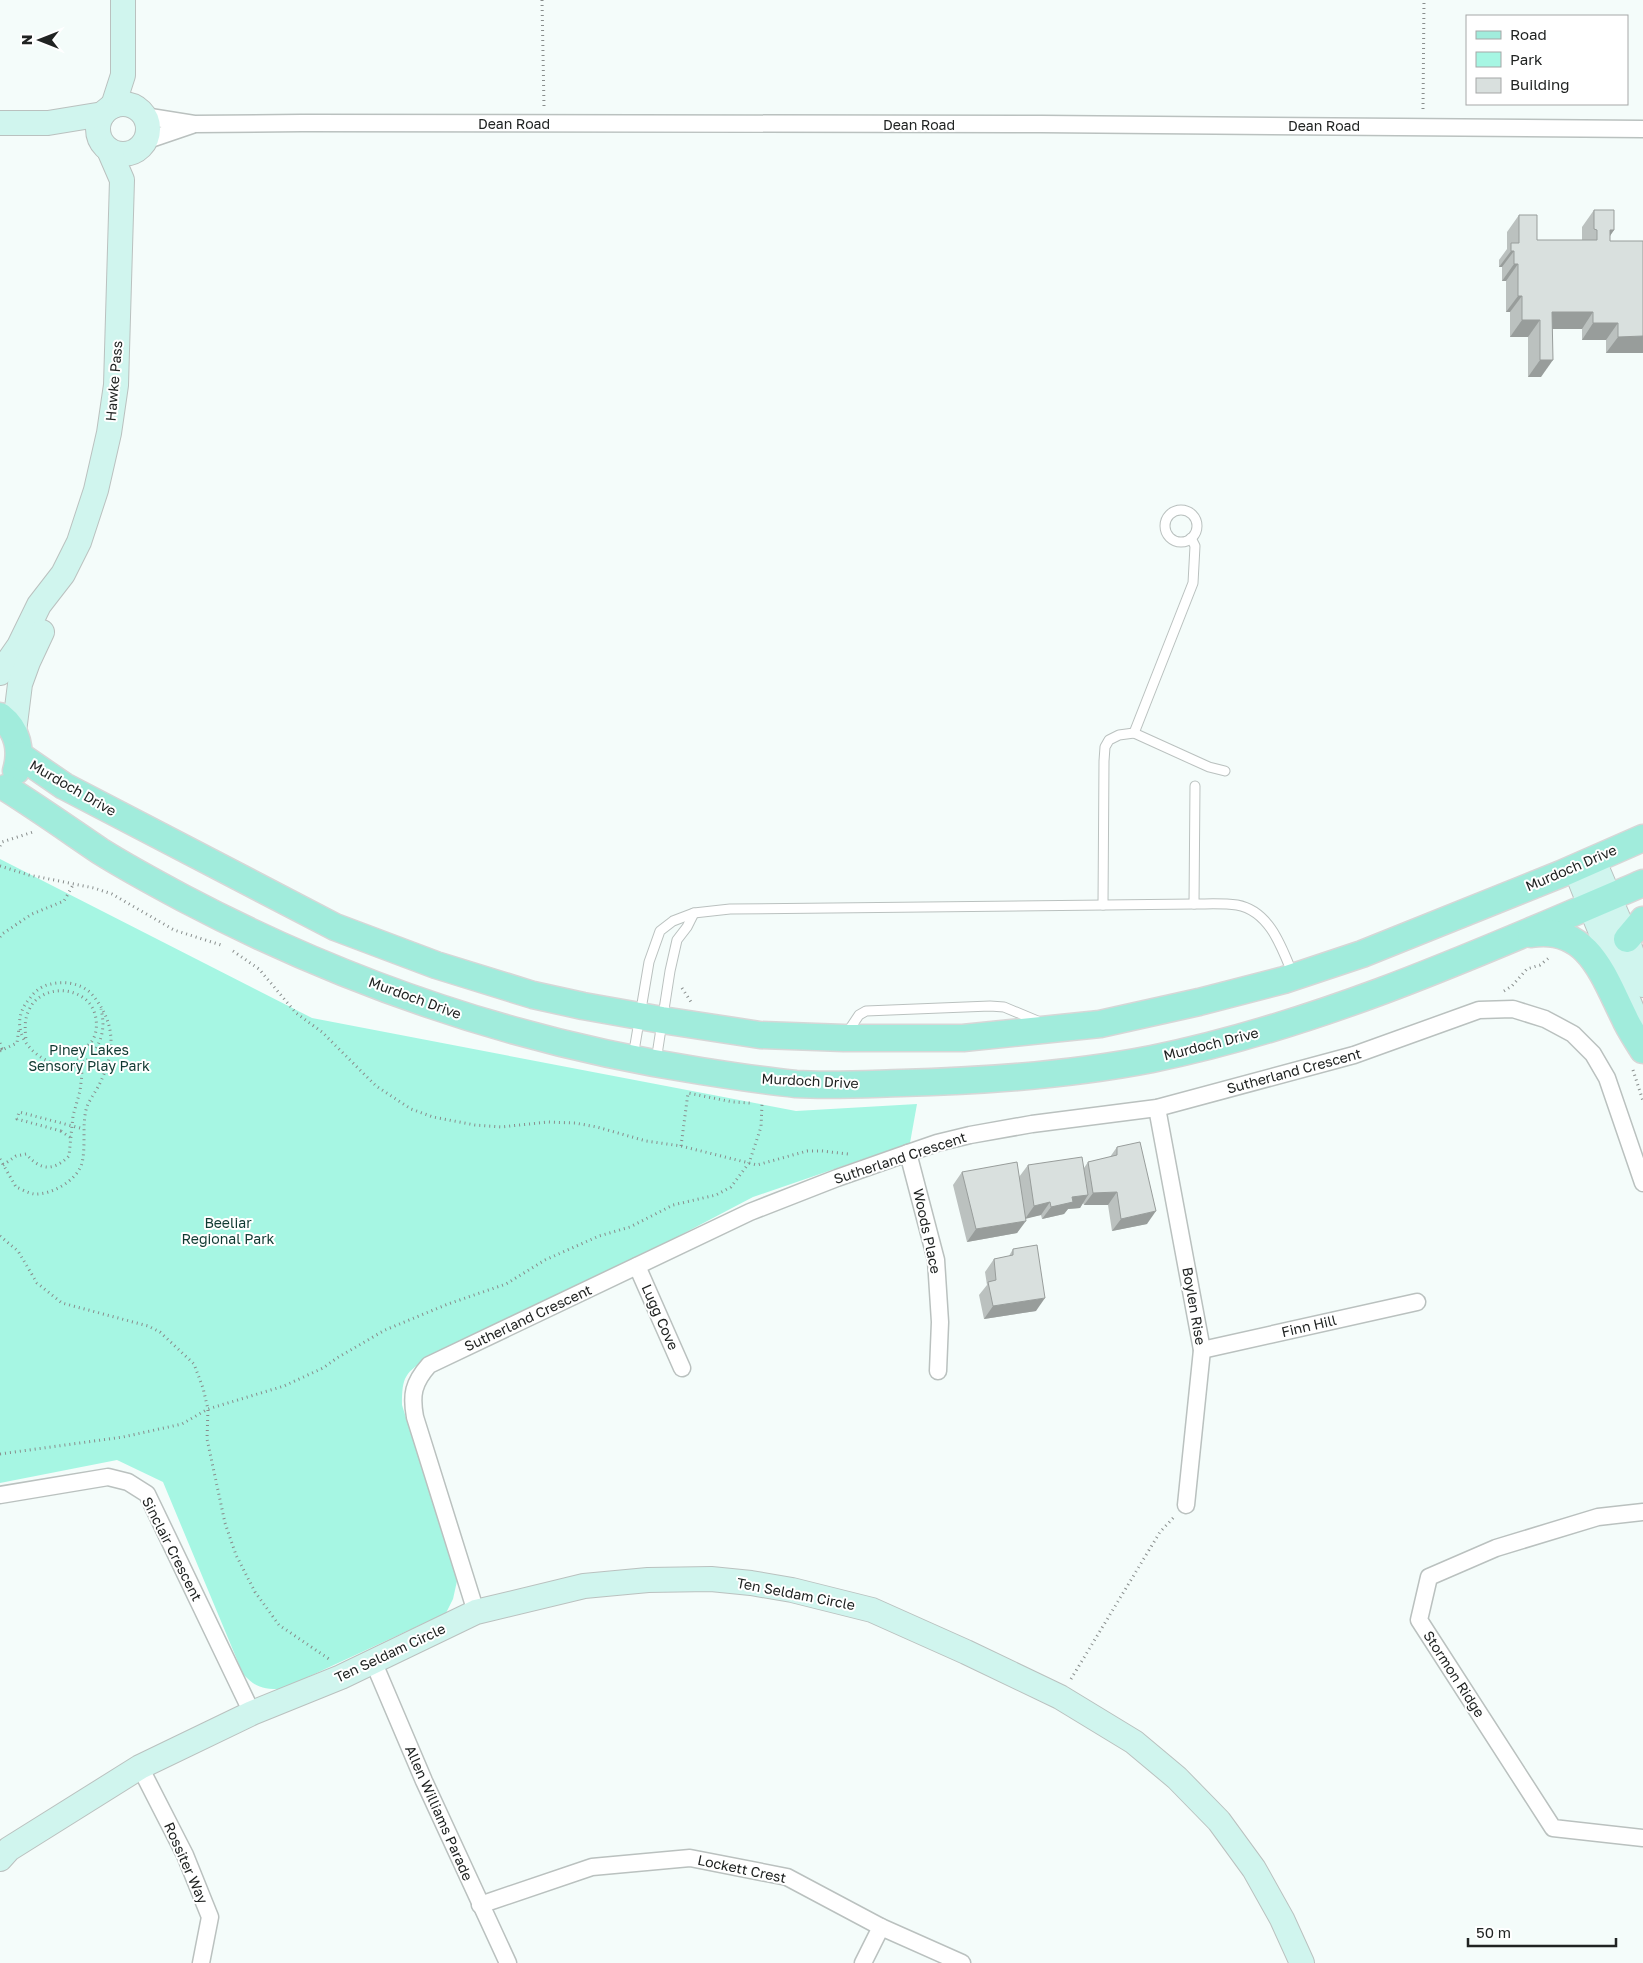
<svg xmlns="http://www.w3.org/2000/svg" width="1643" height="1963" font-family="'Golos Text',sans-serif">
  <rect width="100%" height="100%" fill="#f4fcfa"/>
  <path fill="#a6f6e3" d="M0,859l312,159 484,93 121,-7 -7,39 -157,54 -120,63 -204,97c-24,16 -27,19 -27,48l55,176 -4,18 -7,14 -164,76c-19,0 -26,-1 -39,-15l-80,-192 -46,-22 -117,23z"/>
  <g fill="none" stroke-linecap="round" stroke-linejoin="round">
    <g stroke="#bac1bf" stroke-width="11">
      <g id="lane">
        <circle cx="1181" cy="526" r="16"/>
        <polyline points="1134,733 1193,583 1195,546 1191,538"/>
        <polyline points="1194,904 1195,786"/>
        <polyline points="1103,905 1104,761 1105,747 1109,740 1119,735 1134,733 1209,767 1225,771"/>
        <polyline points="847,1033 859,1015 866,1011 990,1006 1004,1007 1040,1022"/>
        <path d="M633,1057l16,-95 11,-31 13,-10 21,-8 36,-4 464,-5c14,0 29,-1 43,1 33,6 45,43 56,70"/>
        <polyline points="656,1061 670,971 677,940 687,927 694,913"/>
      </g>
    </g>
    <g stroke="#bac1bf" stroke-width="19">
      <g id="street">
        <polyline points="144,116 194,124 302,123 1041,124 1643,129"/>
        <polyline points="145,141 192,125"/>
        <polyline points="1157,1108 1202,1350 1186,1505"/>
        <polyline points="908,1153 936,1260 940,1322 938,1371"/>
        <polyline points="637,1266 682,1368"/>
        <polyline points="1202,1350 1417,1302"/>
        <polyline points="0,1495 108,1477 128,1482 147,1494 252,1713"/>
        <polyline points="1643,1512 1598,1517 1496,1548 1429,1577 1419,1620 1553,1828 1643,1838"/>
        <path d="M476,1612l-61,-195c-4,-22 -2,-34 14,-52l321,-153 87,-34 71,-25 29,-10 33,-8 62,-11 125,-16 197,-53 125,-45 34,-1 32,10 28,15 20,20 14,24 36,105"/>
        <polyline points="373,1661 424,1781 508,1963"/>
        <polyline points="140,1767 185,1855 210,1917 201,1963"/>
        <polyline points="480,1905 592,1867 690,1858 787,1877 881,1927 962,1963"/>
        <polyline points="863,1963 881,1927"/>
      </g>
    </g>
    <g stroke="#bac1bf" stroke-width="26">
      <g id="secondary">
        <circle cx="123" cy="129" r="25"/>
        <polyline points="113,106 123,75 123,0"/>
        <polyline points="0,123 48,123 103,114"/>
        <polyline points="0,673 19,646 39,605 63,574 79,542 96,490 109,433 116,385 122,180 109,150"/>
        <polyline points="14,732 20,684 28,662 42,632"/>
        <polyline points="1593,859 1627,939 1643,985"/>
        <polyline points="1575,868 1635,1017"/>
        <polyline points="0,1859 9,1849 140,1767 252,1713 341,1677 476,1612 584,1586 648,1580 711,1579 751,1583 792,1590 872,1610 966,1652 1060,1697 1134,1742 1177,1778 1219,1821 1254,1869 1282,1919 1302,1963"/>
      </g>
    </g>
    <g stroke="#d7d7d7" stroke-width="29">
      <g id="primary">
        <path d="M0,716c18,14 22,34 16,55"/>
        <polyline points="19,755 64,786 335,927 436,965 533,995 583,1006 662,1020 760,1035 844,1038 963,1038 1100,1024 1199,1002 1284,980 1362,954 1561,874 1643,838"/>
        <path d="M6,788c32,20 63,42 94,63 27,17 55,32 83,47 163,86 337,145 518,173 32,5 64,10 95,13 35,2 70,0 105,-1 83,-2 169,-8 251,-24 171,-35 332,-108 491,-176"/>
        <path d="M1531,934c57,-9 72,41 93,83 5,12 13,23 19,33"/>
        <polyline points="1627,939 1643,920"/>
      </g>
    </g>
    <g stroke="#888d8c" stroke-width="3" stroke-dasharray="1 4" stroke-linecap="butt">
      <polyline points="542,0 544,107"/>
      <polyline points="1423,109 1424,0"/>
      <polyline points="0,846 2,842 33,832"/>
      <polyline points="0,866 29,875 94,888 112,894 174,930 221,945"/>
      <polyline points="0,937 2,934 32,914 64,901 73,885"/>
      <polyline points="233,951 259,969 296,1013 322,1032 376,1086 411,1109 433,1117 475,1125 501,1127 548,1122 575,1123 597,1127 646,1141 681,1146 757,1165 807,1151 822,1151 848,1154"/>
      <polyline points="682,988 691,1002"/>
      <polyline points="1504,991 1512,986 1527,969 1540,965 1550,957"/>
      <polyline points="0,1043 3,1051 0,1048"/>
      <polyline points="0,1051 17,1043 19,1028"/>
      <path d="M87,1060c14,-15 19,-30 14,-51"/>
      <polyline points="1633,1070 1643,1101"/>
      <polyline points="61,1131 71,1138"/>
      <polyline points="681,1146 688,1093 733,1102 750,1103"/>
      <path d="M0,1159l16,28c5,2 12,6 18,7 17,1 43,-13 48,-31 4,-17 0,-36 4,-53 2,-9 10,-18 14,-27 15,-31 16,-57 -5,-85 -9,-13 -27,-18 -44,-14 -8,1 -16,7 -21,14 -29,33 8,70 45,69"/>
      <path d="M3,1165l13,-9 10,-2c14,16 27,18 43,2l4,-40 7,-25 2,-17 -5,-21c5,-3 11,-7 15,-12 8,-12 5,-33 -7,-42 -17,-14 -47,-10 -56,11 -5,10 -4,19 -3,30"/>
      <polyline points="0,1236 18,1251 37,1283 62,1303 148,1326 160,1332 194,1364 203,1388 208,1409 207,1439 225,1523 236,1555 255,1592 279,1625 329,1659"/>
      <polyline points="0,1454 123,1437 182,1424 208,1409 284,1386 323,1368 337,1358 385,1330 448,1304 506,1284 545,1260 599,1236 630,1227 673,1205 716,1195 731,1187 749,1163 761,1127 762,1104"/>
      <polyline points="1071,1679 1160,1532 1175,1516"/>
    </g>
    <use href="#lane" stroke="#fff" stroke-width="9"/>
    <use href="#street" stroke="#fff" stroke-width="16"/>
    <use href="#secondary" stroke="#d0f5ee" stroke-width="24"/>
    <use href="#primary" stroke="#a1ecdc" stroke-width="26"/>
    <g stroke="#888d8c" stroke-width="3" stroke-dasharray="1 4" stroke-linecap="butt">
      <polyline points="75,1067 87,1060"/>
      <polyline points="61,1131 17,1119 19,1112 84,1129"/>
    </g>
  </g>
  <g fill="#bbc1bf">
    <polygon points="1594,210 1614,230 1610,236 1610,241 1643,241 1643,353 1606,353 1606,340 1582,340 1582,329 1552,329 1541,377 1528,377 1528,337 1510,337 1510,312 1506,312 1506,281 1502,281 1502,267 1499,267 1499,260 1507,249 1507,232 1519,215 1537,240 1582,240 1582,227"/>
    <polygon points="1117,1147 1147,1224 1112,1231 1108,1205 1084,1205 1083,1203 1080,1208 1068,1209 1064,1214 1042,1219 1041,1215 1026,1218 1017,1233 967,1242 953,1185 962,1172 1019,1177 1028,1165 1084,1168 1088,1162 1110,1157"/>
    <polygon points="1013,1249 1036,1311 984,1319 979,1295 987,1285 985,1272 994,1259 1009,1256"/>
  </g>
  <g fill="#989d9b">
    <polygon points="1610,230 1614,230 1602,247"/>
    <polygon points="1511,251 1514,251 1502,267 1499,267"/>
    <polygon points="1514,264 1518,264 1506,281 1502,281"/>
    <polygon points="1518,296 1522,296 1510,312 1506,312"/>
    <polygon points="1552,312 1593,312 1582,329 1541,329"/>
    <polygon points="1522,320 1540,320 1528,337 1510,337"/>
    <polygon points="1593,323 1618,323 1606,340 1582,340"/>
    <polygon points="1643,336 1643,353 1606,353 1618,337"/>
    <polygon points="1540,360 1553,360 1541,377 1528,377"/>
    <polygon points="1117,1192 1108,1205 1084,1205 1093,1193"/>
    <polygon points="1088,1195 1080,1208 1068,1209 1064,1214 1042,1219 1051,1207 1072,1197"/>
    <polygon points="1050,1202 1041,1215 1025,1219 1034,1206"/>
    <polygon points="1156,1211 1147,1224 1112,1231 1121,1219"/>
    <polygon points="1026,1221 1017,1233 967,1242 976,1229"/>
    <polygon points="1045,1298 1036,1311 984,1319 993,1306"/>
  </g>
  <g fill="#d9e0de" stroke="#989d9b">
    <polygon points="1594,210 1614,210 1614,230 1610,230 1610,241 1643,241 1643,336 1618,337 1618,323 1593,323 1593,312 1552,312 1553,360 1540,360 1540,320 1522,320 1522,296 1518,296 1518,264 1514,264 1514,251 1511,251 1511,243 1519,243 1519,215 1537,215 1537,240 1597,240 1597,230 1594,229"/>
    <polygon points="1140,1142 1156,1211 1121,1219 1117,1192 1093,1193 1088,1162 1117,1155 1117,1147"/>
    <polygon points="1082,1157 1088,1195 1072,1197 1073,1202 1051,1207 1050,1202 1034,1206 1028,1165"/>
    <polygon points="1017,1162 1026,1221 976,1229 962,1172"/>
    <polygon points="1037,1245 1045,1298 993,1306 988,1282 996,1280 994,1259 1013,1255 1013,1249"/>
  </g>
  <g text-anchor="middle" stroke-width="4" stroke-linejoin="round" paint-order="stroke">
    <g font-size="14" fill="#202322" stroke="#fff">
      <text x="514" y="129">Dean Road</text>
      <text x="919" y="130">Dean Road</text>
      <text x="1324" y="131">Dean Road</text>
      <text transform="translate(114 381) rotate(-85)" y="5">Hawke Pass</text>
      <text transform="translate(73 788) rotate(30)" y="5">Murdoch Drive</text>
      <text transform="translate(1571 868) rotate(-23)" y="5">Murdoch Drive</text>
      <text transform="translate(415 998) rotate(20)" y="5">Murdoch Drive</text>
      <text transform="translate(1211 1044) rotate(-14)" y="5">Murdoch Drive</text>
      <text transform="translate(1294 1071) rotate(-15)" y="5">Sutherland Crescent</text>
      <text transform="translate(810 1081) rotate(3)" y="5">Murdoch Drive</text>
      <text transform="translate(900 1158) rotate(-18)" y="5">Sutherland Crescent</text>
      <text transform="translate(927 1231) rotate(78)" y="5">Woods Place</text>
      <text transform="translate(1194 1306) rotate(80)" y="5">Boylen Rise</text>
      <text transform="translate(660 1317) rotate(66)" y="5">Lugg Cove</text>
      <text transform="translate(528 1318) rotate(-25)" y="5">Sutherland Crescent</text>
      <text transform="translate(1309 1326) rotate(-13)" y="5">Finn Hill</text>
      <text transform="translate(172 1549) rotate(63)" y="5">Sinclair Crescent</text>
      <text transform="translate(796 1594) rotate(11)" y="5">Ten Seldam Circle</text>
      <text transform="translate(390 1653) rotate(-25)" y="5">Ten Seldam Circle</text>
      <text transform="translate(1454 1674) rotate(57)" y="5">Stormon Ridge</text>
      <text transform="translate(439 1813) rotate(66)" y="5">Allen Williams Parade</text>
      <text transform="translate(186 1863) rotate(66)" y="5">Rossiter Way</text>
      <text transform="translate(742 1869) rotate(12)" y="5">Lockett Crest</text>
    </g>
    <g font-size="14" fill="#103a32" stroke="#fff">
      <text x="89" y="1055">Piney Lakes<tspan x="89" dy="16">Sensory Play Park</tspan></text>
      <text x="228" y="1228">Beeliar<tspan x="228" dy="16">Regional Park</tspan></text>
    </g>
  </g>
  <rect x="1466" y="15" width="162" height="90" fill="#ffffff" stroke="#a6a7a7"/>
  <rect x="1476" y="31" width="25" height="8" fill="#a1ecdc" stroke="#a6a7a7"/>
  <text x="1510" y="40" font-size="15" fill="#202322">Road</text>
  <rect x="1476" y="52" width="25" height="15" fill="#a6f6e3" stroke="#a6a7a7"/>
  <text x="1510" y="65" font-size="15" fill="#202322">Park</text>
  <rect x="1476" y="78" width="25" height="15" fill="#d9e0de" stroke="#a6a7a7"/>
  <text x="1510" y="90" font-size="15" fill="#202322">Building</text>
  <g transform="translate(40 40) rotate(270)" stroke="#ffffff" stroke-width="4" paint-order="stroke">
  <path d="M0-4L9 19L0 12L-9 19Z" fill="#202322"/>
  <text y="-8" font-size="14" font-weight="bold" text-anchor="middle" fill="#202322">N</text>
  </g>
  <path d="M1468 1938v8h148v-8" fill="none" stroke="#202322" stroke-width="2.5"/>
  <text x="1476" y="1938" font-size="15" fill="#202322" stroke="#ffffff" stroke-width="4" paint-order="stroke">50 m</text>
</svg>
